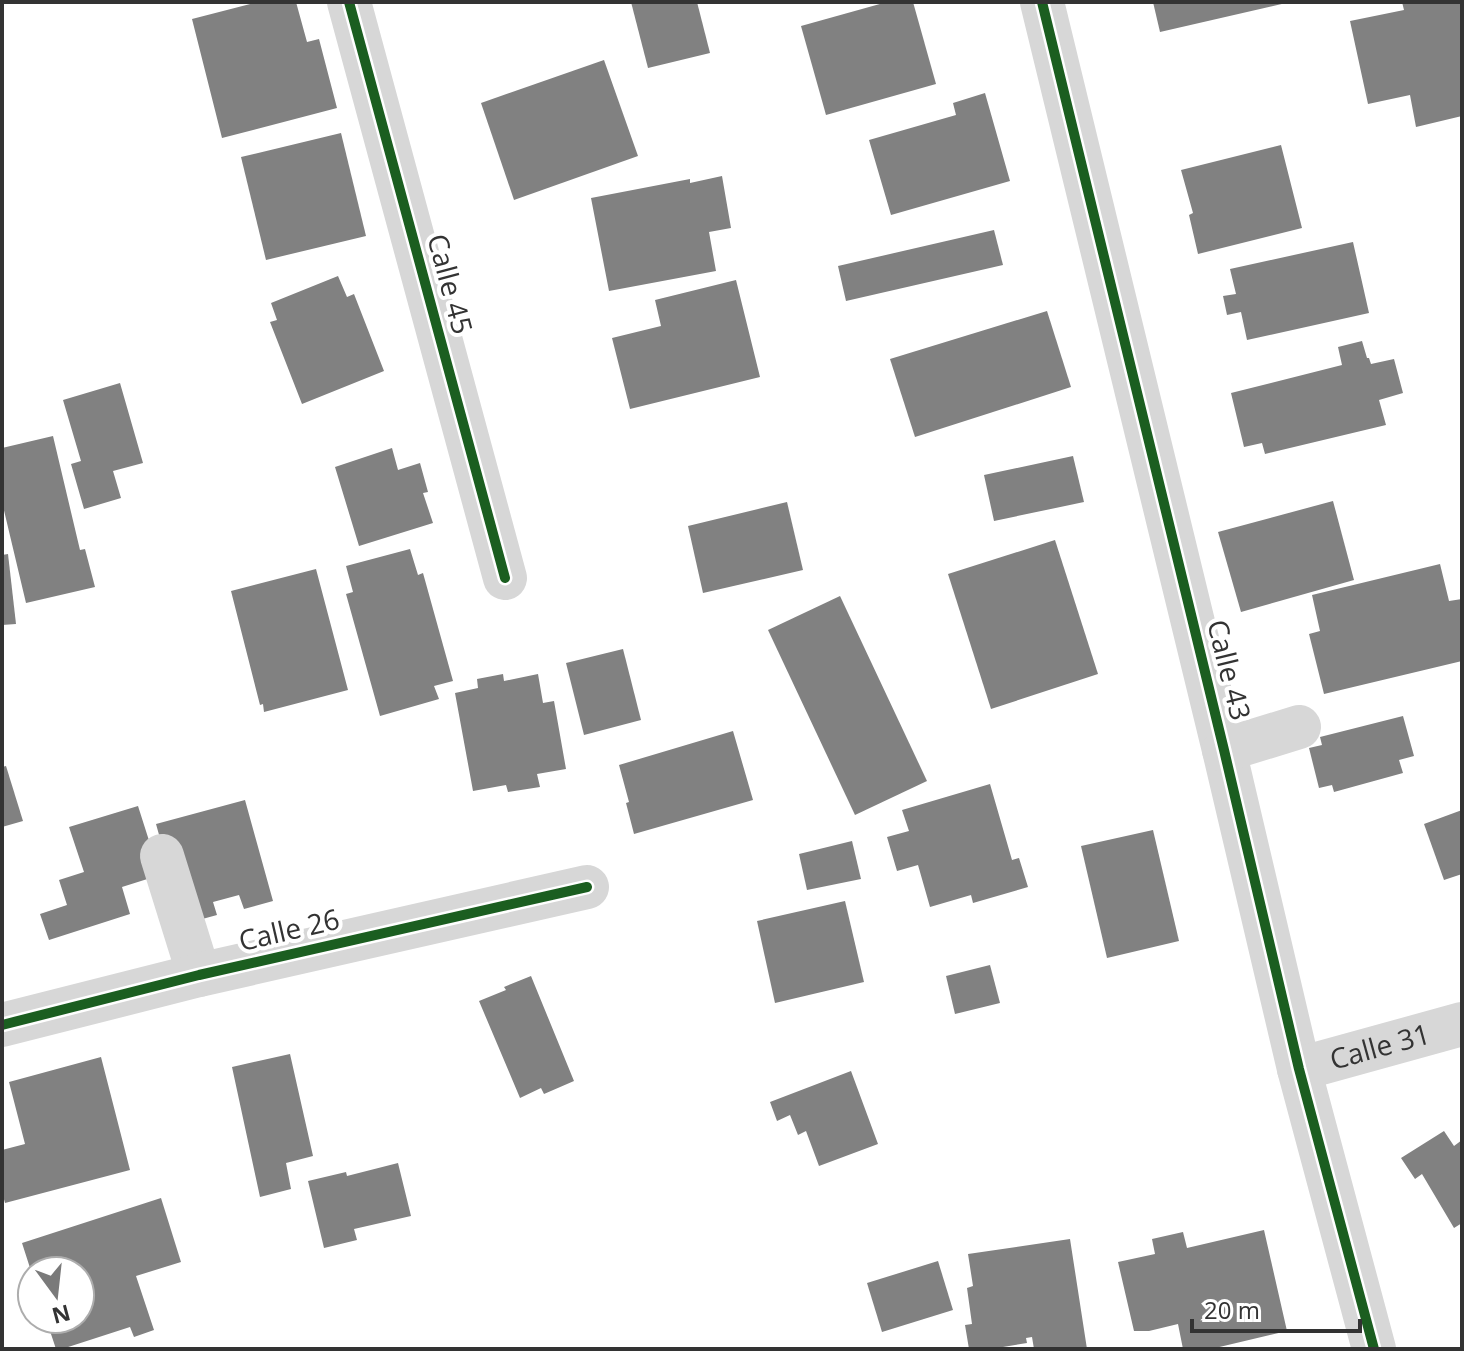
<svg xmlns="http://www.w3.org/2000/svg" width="1464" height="1351" font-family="'Open Sans',sans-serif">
  <rect width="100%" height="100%" fill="#fff"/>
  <g fill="#818181">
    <polygon points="258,2 296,2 307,42 319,39 337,108 222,138 192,19"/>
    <polygon points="631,2 697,2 710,53 648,68"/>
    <polygon points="887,2 913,2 936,84 826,115 801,26"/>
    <polygon points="1153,2 1286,2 1286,3 1160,32"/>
    <polygon points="1402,2 1462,2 1462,116 1416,127 1410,95 1368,104 1350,21 1404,10"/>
    <polygon points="604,60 638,156 514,200 481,103"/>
    <polygon points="985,93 1010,181 891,215 869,140 956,115 953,103"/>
    <polygon points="341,133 366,236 266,260 241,157"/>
    <polygon points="1281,145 1302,228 1198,254 1189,215 1193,213 1181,170"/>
    <polygon points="722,176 731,228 709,232 716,271 609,291 591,198 690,179 690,183"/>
    <polygon points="994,230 1003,265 846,301 838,266"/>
    <polygon points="1353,242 1369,313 1247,340 1241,312 1227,315 1223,296 1236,294 1230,269"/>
    <polygon points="338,276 347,297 354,294 384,371 302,404 270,322 277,320 271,303"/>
    <polygon points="736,280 760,377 630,409 612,338 661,326 655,300"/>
    <polygon points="1047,311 1071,387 915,437 890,359"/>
    <polygon points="1362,341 1367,358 1369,358 1371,364 1394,359 1403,393 1379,400 1386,425 1265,454 1262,443 1244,447 1231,393 1342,365 1338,347"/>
    <polygon points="120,383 143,463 113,471 121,498 84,509 71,464 81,461 63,400"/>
    <polygon points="53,436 80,550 85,549 95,587 26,603 2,502 2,448"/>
    <polygon points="392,448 398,470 420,463 428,492 423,493 433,523 359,546 335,467"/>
    <polygon points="1073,456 1084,502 994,521 984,475"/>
    <polygon points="1333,501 1354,580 1241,612 1218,532"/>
    <polygon points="787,502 803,570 703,593 688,526"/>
    <polygon points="1055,540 1098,674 991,709 948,574"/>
    <polygon points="410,549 418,575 423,573 453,681 434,686 439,699 380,716 346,594 353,592 346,566"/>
    <polygon points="8,554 16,624 2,625 2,555"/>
    <polygon points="1440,564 1449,601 1462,599 1462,661 1324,694 1309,634 1320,631 1312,595"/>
    <polygon points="316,569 348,690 264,712 263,704 260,705 231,591"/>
    <polygon points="840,596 927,781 855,815 768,630"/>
    <polygon points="623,649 641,720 584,735 566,663"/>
    <polygon points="503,674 504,681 538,674 543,703 554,701 566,769 537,774 540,787 508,792 506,785 473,791 455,693 478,688 477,679"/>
    <polygon points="1403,716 1414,756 1399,760 1403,773 1334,792 1332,785 1319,788 1309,748 1322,745 1320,737"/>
    <polygon points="733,731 753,800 634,834 626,803 629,802 619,765"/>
    <polygon points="6,766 23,821 2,827 2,767"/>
    <polygon points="990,784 1012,860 1019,858 1028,887 973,903 971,895 930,907 918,865 897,871 887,837 909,831 902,810"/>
    <polygon points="245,800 273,901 244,909 239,895 213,902 217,915 184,924 156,824"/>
    <polygon points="138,806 160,875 122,887 130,914 49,940 40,914 67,905 59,880 84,872 69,827"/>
    <polygon points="1462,810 1462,874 1444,880 1424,824"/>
    <polygon points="1153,830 1179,941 1107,958 1081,846"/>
    <polygon points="852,841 861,879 807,890 799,854"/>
    <polygon points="845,901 864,982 775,1003 757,921"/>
    <polygon points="990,965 1000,1003 955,1014 946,976"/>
    <polygon points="531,976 574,1081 544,1094 541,1088 520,1098 479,1001 506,990 504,987"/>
    <polygon points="290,1054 313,1156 286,1163 291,1189 260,1197 232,1067"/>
    <polygon points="101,1057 130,1170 5,1203 2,1192 2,1150 25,1144 9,1082"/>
    <polygon points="851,1071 878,1144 819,1166 806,1131 798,1135 790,1115 777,1121 770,1102"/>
    <polygon points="1444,1131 1454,1146 1462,1140 1462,1223 1454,1228 1422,1174 1415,1179 1401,1158"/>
    <polygon points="398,1163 411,1216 354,1229 357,1240 324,1248 308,1181 346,1172 347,1176"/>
    <polygon points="161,1198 181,1262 136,1276 154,1330 134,1337 130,1327 62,1349 56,1349 46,1319 80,1319 80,1271 31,1271 22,1243"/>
    <polygon points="1264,1230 1287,1331 1211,1349 1183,1349 1178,1324 1149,1331 1134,1331 1118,1262 1155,1254 1152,1239 1183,1232 1187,1248"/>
    <polygon points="1070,1239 1087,1349 1034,1349 1032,1337 1026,1338 1027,1343 991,1349 969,1349 965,1325 972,1324 967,1288 973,1286 968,1254"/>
    <polygon points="938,1261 953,1310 882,1332 867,1283"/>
  </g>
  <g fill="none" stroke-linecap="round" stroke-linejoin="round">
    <g stroke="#d7d7d7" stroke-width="44">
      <polyline points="349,2 505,578"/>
      <polyline points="1042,2 1224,750 1299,1069 1374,1349"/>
      <polyline points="1224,750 1299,727"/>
      <polyline points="162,856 199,975"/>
      <polyline points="2,1025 199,975 587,887"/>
      <path id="s1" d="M1299,1069l163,-45"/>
    </g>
    <g stroke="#fff" stroke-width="15">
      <g id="cycleway">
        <polyline points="349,2 505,578"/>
        <polyline points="1042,2 1224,750 1299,1069 1374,1349"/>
        <polyline points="2,1025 199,975 587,887"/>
      </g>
    </g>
    <use href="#cycleway" stroke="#1b5e20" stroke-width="10"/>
  </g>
  <g text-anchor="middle" stroke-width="8" stroke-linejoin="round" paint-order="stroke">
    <g font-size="28" fill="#333" stroke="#fff">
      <text transform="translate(450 284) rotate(75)" y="10">Calle 45</text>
      <text transform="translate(1229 670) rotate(76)" y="10">Calle 43</text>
      <text transform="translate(289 930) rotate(-13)" y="10">Calle 26</text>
      <text dy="10" stroke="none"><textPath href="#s1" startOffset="84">Calle 31</textPath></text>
    </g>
  </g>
  <rect width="1464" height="1351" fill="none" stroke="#333333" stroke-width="8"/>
  <g transform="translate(56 1295) rotate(165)"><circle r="38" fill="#ffffff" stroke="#adadad" stroke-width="2"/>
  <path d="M0-6L14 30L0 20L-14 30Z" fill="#7a7a7a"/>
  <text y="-12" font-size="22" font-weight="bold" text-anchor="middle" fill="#333333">N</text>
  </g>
  <path d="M1192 1319v12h168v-12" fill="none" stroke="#333333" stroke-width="4"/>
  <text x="1204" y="1319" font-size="24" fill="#333333" stroke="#ffffff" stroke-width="6" paint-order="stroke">20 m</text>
</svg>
